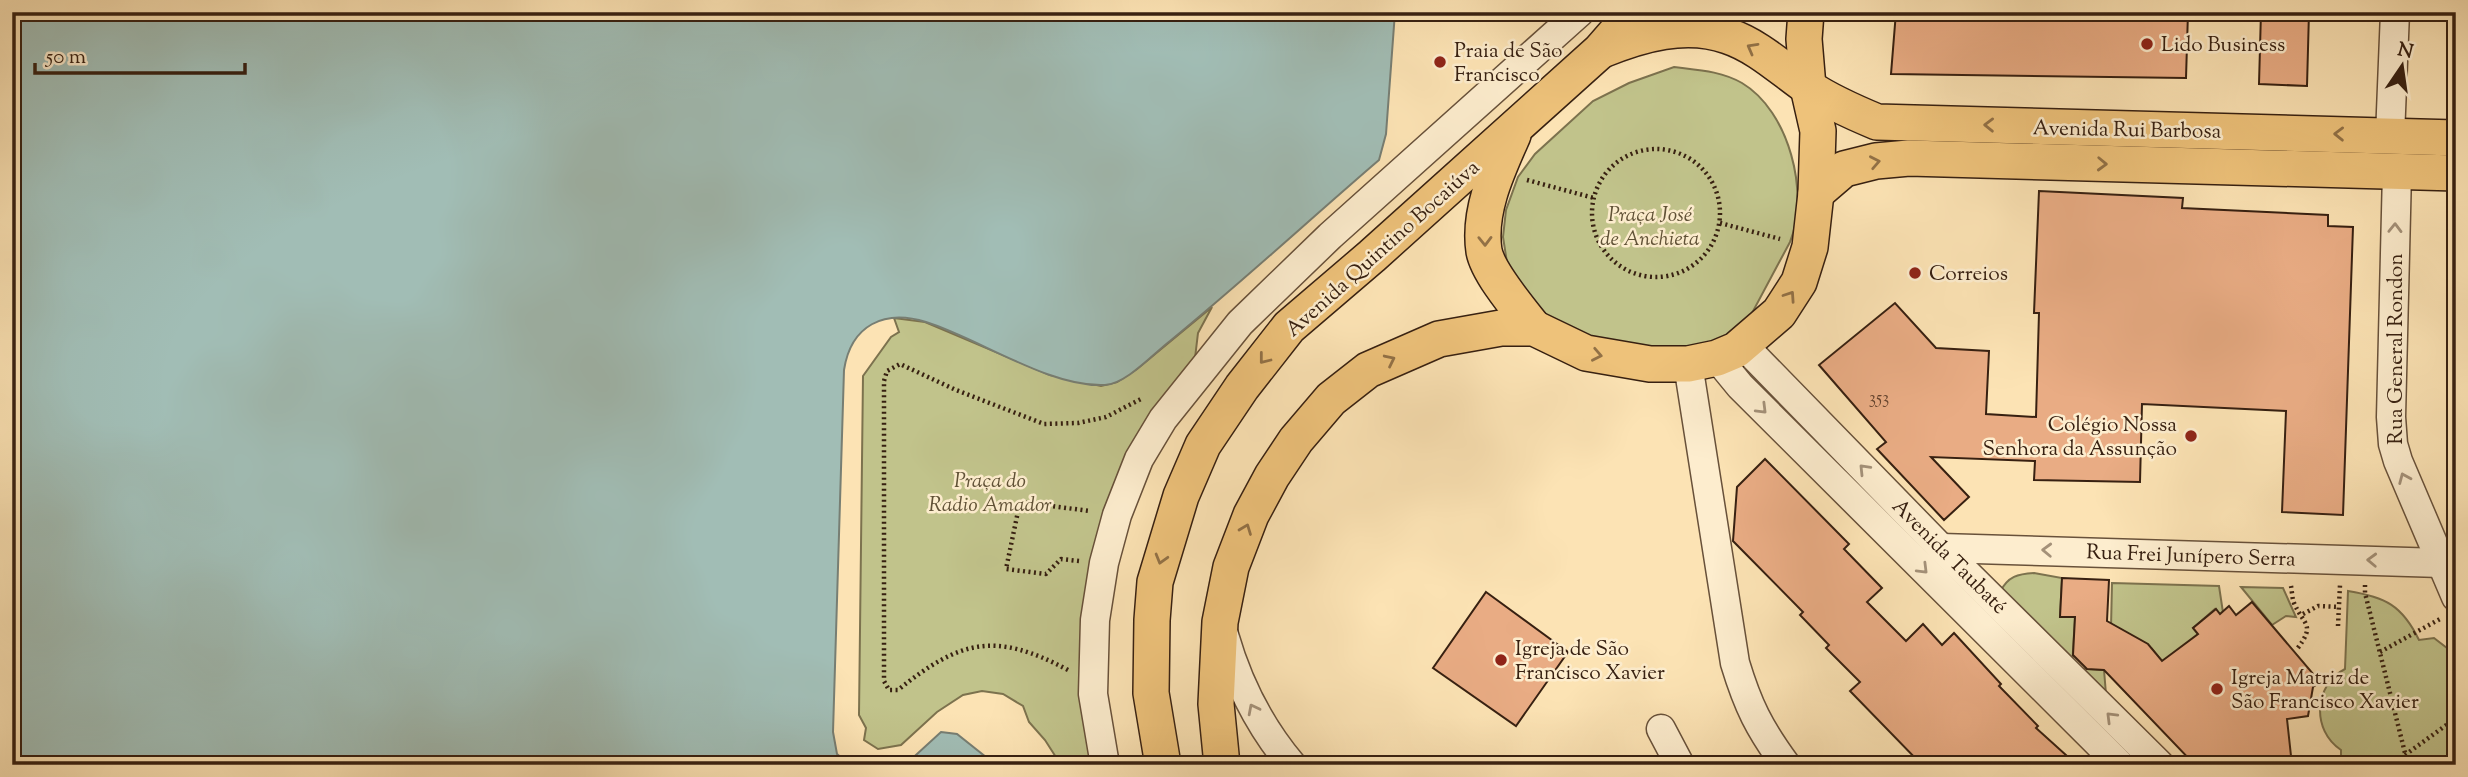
<svg xmlns="http://www.w3.org/2000/svg" width="2468" height="777" font-family="'Sorts Mill Goudy',serif">
  <rect width="100%" height="100%" fill="#fce3b4"/>
  <filter id="stains"><feTurbulence type="fractalNoise" baseFrequency=".00286" numOctaves="4"/><feColorMatrix values="0 0 0 0 .2 0 0 0 0 .09 0 0 0 0 .02 0 0 0 .5 -.17"/></filter>
  <radialGradient id="worn" r=".72"><stop offset=".6" stop-color="#630" stop-opacity="0"/><stop offset="1" stop-color="#630" stop-opacity=".3"/></radialGradient>
  <g fill="#c1c38b" stroke="#7c724e" stroke-width="2">
    <path d="M1674,67c24,3 47,4 68,16 47,28 68,110 48,159l-39,73 -25,29 -79,16 -108,-42 -31,-49 -5,-32 3,-27 12,-33 17,-23 58,-53 36,-18z"/>
    <polygon points="1212,307 1198,333 1192,383 1163,419 1104,563 1105,765 1061,765 1045,740 1029,722 1023,706 1003,694 982,691 963,695 937,712 901,745 878,749 864,740 866,728 859,715 863,376 891,337 899,332 894,318 925,322 1050,375 1101,386 1117,382 1137,369"/>
    <path d="M2034,573l28,5 -2,38 15,1 -3,51 32,2 2,24 6,11 -4,6c-26,0 -26,-11 -45,-24 -28,-20 -82,-51 -63,-95 8,-16 18,-18 34,-19z"/>
    <polygon points="2112,583 2219,586 2224,619 2215,609 2193,628 2202,639 2162,661 2152,649 2148,653 2111,628"/>
    <polygon points="2241,587 2283,588 2296,617 2286,616 2272,625"/>
    <path d="M2348,591c37,6 54,14 71,49l15,-2 22,17v110h-115v-15c-30,-20 -27,-65 4,-81z"/>
  </g>
  <g fill="#a1bdb5" stroke="#777e73" stroke-width="2">
    <path d="M12,12h1383l-9,122 -7,26c-70,60 -138,123 -209,181 -17,13 -44,43 -65,44 -55,3 -127,-47 -179,-63 -42,-13 -75,3 -82,48l-11,362 4,22 13,11h-838z"/>
    <polygon points="941,732 957,734 996,765 905,765"/>
  </g>
  <g fill="#e9ac84" stroke="#372011" stroke-width="2">
    <polygon points="1896,12 2188,12 2186,78 1891,74"/>
    <polygon points="2261,12 2309,12 2307,86 2259,84"/>
    <polygon points="2039,191 2183,198 2182,208 2328,215 2328,226 2353,227 2343,515 2282,512 2286,411 2142,404 2140,482 2034,480 2035,461 1931,457 1969,497 1944,520 1877,449 1886,442 1819,365 1895,303 1936,348 1989,351 1986,414 2036,417 2039,313 2034,313"/>
    <polygon points="1765,459 1849,544 1844,549 1882,588 1867,602 1906,641 1923,624 1942,645 1954,633 2001,684 1999,686 2038,726 2036,728 2077,765 1922,765 1850,691 1860,682 1826,648 1829,645 1800,615 1803,612 1733,541 1737,487"/>
    <polygon points="2062,578 2109,580 2107,621 2148,644 2162,661 2198,634 2193,628 2216,609 2220,614 2229,606 2236,615 2252,602 2320,682 2313,687 2308,716 2287,719 2292,765 2195,765 2104,670 2087,669 2073,655 2075,617 2060,617"/>
    <polygon points="1486,592 1568,652 1516,726 1433,668"/>
  </g>
  <g fill="none" stroke-linecap="round" stroke-linejoin="round">
    <g stroke="#68513a" stroke-width="31">
      <g id="minor">
        <polyline points="2390,136 2395,12"/>
        <polyline points="2397,172 2391,417 2393,444 2398,461 2456,597"/>
        <polyline points="1743,345 1941,548 2160,765"/>
        <polyline points="1717,358 1740,386 2120,765"/>
        <path d="M1688,364l47,299c13,43 24,65 51,102"/>
        <polyline points="1941,548 2441,563"/>
        <path d="M1224,635c14,49 35,91 68,130"/>
        <polyline points="1661,729 1680,765"/>
        <polyline points="1105,765 1093,694 1095,620 1104,563 1117,515 1139,459 1163,419 1240,323 1330,236 1580,12"/>
      </g>
    </g>
    <g stroke="#372011" stroke-width="38">
      <g id="major">
        <path d="M1602,50c39,-16 84,-29 126,-14 30,10 55,34 81,52 21,14 44,24 68,34l579,16"/>
        <path d="M1513,135c-16,36 -35,76 -29,116 4,22 36,59 50,77"/>
        <polyline points="1816,193 1844,169 1876,161 1909,158 2456,173"/>
        <polyline points="1163,765 1151,693 1152,620 1155,582 1181,496 1203,445 1242,387 1289,327 1372,256 1600,51 1634,12"/>
        <polyline points="1222,765 1216,704 1220,622 1231,567 1251,515 1272,476 1296,440 1331,399 1368,370 1439,339 1501,328 1534,328 1586,353 1650,364 1688,364 1717,358 1736,350 1779,313 1799,282 1810,247 1816,193 1818,131 1808,87 1804,39 1806,12"/>
      </g>
    </g>
    <g stroke="#372011" stroke-width="4.5" stroke-dasharray="2 3.5" stroke-linecap="butt">
      <circle cx="1656" cy="213" r="64"/>
      <polyline points="1527,180 1594,198"/>
      <polyline points="1720,223 1780,239"/>
      <polyline points="1079,561 1061,559 1046,574 1006,569 1020,502 1090,511"/>
      <polyline points="2365,585 2365,593 2408,765"/>
      <path d="M2291,586c1,5 1,12 3,17 10,23 22,21 3,46"/>
      <polyline points="2303,614 2318,606 2339,607"/>
      <polyline points="2338,626 2340,585"/>
      <polyline points="2380,652 2440,619"/>
      <path d="M1068,670c-73,-39 -108,-30 -170,20h-9l-5,-9v-300l3,-10 13,-7 56,26 88,34 34,-1 28,-6 35,-18"/>
      <polyline points="2405,755 2456,718"/>
    </g>
    <use href="#minor" stroke="#fdedce" stroke-width="28"/>
    <use href="#major" stroke="#eec27a" stroke-width="35"/>
  </g>
  <defs><path id="oneway-chevron" d="M-2-3.5L2.5 0L-2 3.5" fill="none" stroke-width="1.6" stroke-linecap="round" stroke-linejoin="round" transform="scale(1.75)"/></defs>
  <g stroke="#927146">
    <use href="#oneway-chevron" transform="translate(1752 48) rotate(-151)"/>
    <use href="#oneway-chevron" transform="translate(1989 125) rotate(-179)"/>
    <use href="#oneway-chevron" transform="translate(2339 134) rotate(-179)"/>
    <use href="#oneway-chevron" transform="translate(1875 162) rotate(-11)"/>
    <use href="#oneway-chevron" transform="translate(2102 164) rotate(2)"/>
    <use href="#oneway-chevron" transform="translate(1485 241) rotate(89)"/>
    <use href="#oneway-chevron" transform="translate(1790 296) rotate(-56)"/>
    <use href="#oneway-chevron" transform="translate(1597 355) rotate(11)"/>
    <use href="#oneway-chevron" transform="translate(1264 359) rotate(128)"/>
    <use href="#oneway-chevron" transform="translate(1390 360) rotate(-26)"/>
    <use href="#oneway-chevron" transform="translate(1246 529) rotate(-69)"/>
    <use href="#oneway-chevron" transform="translate(1161 559) rotate(106)"/>
  </g>
  <g stroke="#a49179">
    <use href="#oneway-chevron" transform="translate(2395 228) rotate(-89)"/>
    <use href="#oneway-chevron" transform="translate(1762 409) rotate(45)"/>
    <use href="#oneway-chevron" transform="translate(1864 469) rotate(-134)"/>
    <use href="#oneway-chevron" transform="translate(2404 478) rotate(-113)"/>
    <use href="#oneway-chevron" transform="translate(2047 550) rotate(-178)"/>
    <use href="#oneway-chevron" transform="translate(2372 560) rotate(-178)"/>
    <use href="#oneway-chevron" transform="translate(1923 569) rotate(45)"/>
    <use href="#oneway-chevron" transform="translate(1253 709) rotate(-117)"/>
    <use href="#oneway-chevron" transform="translate(2111 717) rotate(-135)"/>
  </g>
  <g fill="#8f2418" stroke="#fdedce" stroke-width="2.5">
    <circle cx="2147" cy="44" r="7"/>
    <circle cx="1440" cy="62" r="7"/>
    <circle cx="1915" cy="273" r="7"/>
    <circle cx="2191" cy="436" r="7"/>
    <circle cx="1501" cy="660" r="7"/>
    <circle cx="2217" cy="689" r="7"/>
  </g>
  <g text-anchor="middle" stroke-width="5" stroke-linejoin="round" paint-order="stroke">
    <g font-size="18" fill="#64432e">
      <text x="1879" y="403">353</text>
    </g>
    <g font-size="21" fill="#372011" stroke="#fdedce" text-anchor="start">
      <text x="2161" y="51">Lido Business</text>
      <text x="1454" y="57">Praia de São<tspan x="1454" dy="24">Francisco</tspan></text>
      <text x="1929" y="280">Correios</text>
      <text x="2177" y="431" text-anchor="end">Colégio Nossa<tspan x="2177" dy="24">Senhora da Assunção</tspan></text>
      <text x="1515" y="655">Igreja de São<tspan x="1515" dy="24">Francisco Xavier</tspan></text>
      <text x="2231" y="684">Igreja Matriz de<tspan x="2231" dy="24">São Francisco Xavier</tspan></text>
    </g>
    <g font-size="21" fill="#372011" stroke="#fdedce">
      <text transform="translate(2127 129) rotate(1)" y="7">Avenida Rui Barbosa</text>
      <text transform="translate(1382 248) rotate(-42)" y="7">Avenida Quintino Bocaiúva</text>
      <text transform="translate(2395 349) rotate(-90)" y="7">Rua General Rondon</text>
      <text transform="translate(2191 555) rotate(2)" y="7">Rua Frei Junípero Serra</text>
      <text transform="translate(1950 556) rotate(45)" y="7">Avenida Taubaté</text>
    </g>
    <g font-size="21" font-style="italic" fill="#605136" stroke="#fdedce">
      <text x="1650" y="221">Praça José<tspan x="1650" dy="24">de Anchieta</tspan></text>
      <text x="990" y="487">Praça do<tspan x="990" dy="24">Radio Amador</tspan></text>
    </g>
  </g>
  <rect width="2468" height="777" fill="none" stroke="#fce3b4" stroke-width="42"/>
  <rect x="14" y="14" width="2440" height="749" fill="none" stroke="#372011" stroke-width="3.5"/>
  <rect x="21" y="21" width="2426" height="735" fill="none" stroke="#372011" stroke-width="2"/>
  <g transform="translate(2402 66) rotate(13)" stroke="#fdedce" stroke-width="5" paint-order="stroke">
  <path d="M0-5L12 26L0 18L-12 26Z" fill="#372011"/>
  <text y="-10" font-size="19" font-weight="bold" text-anchor="middle" fill="#372011">N</text>
  </g>
  <path d="M35 63v10h210v-10" fill="none" stroke="#372011" stroke-width="3.5"/>
  <text x="46" y="63" font-size="21" fill="#372011" stroke="#fdedce" stroke-width="5" paint-order="stroke">50 m</text>
  <rect width="100%" height="100%" filter="url(#stains)"/>
  <rect width="100%" height="100%" fill="url(#worn)"/>
</svg>
